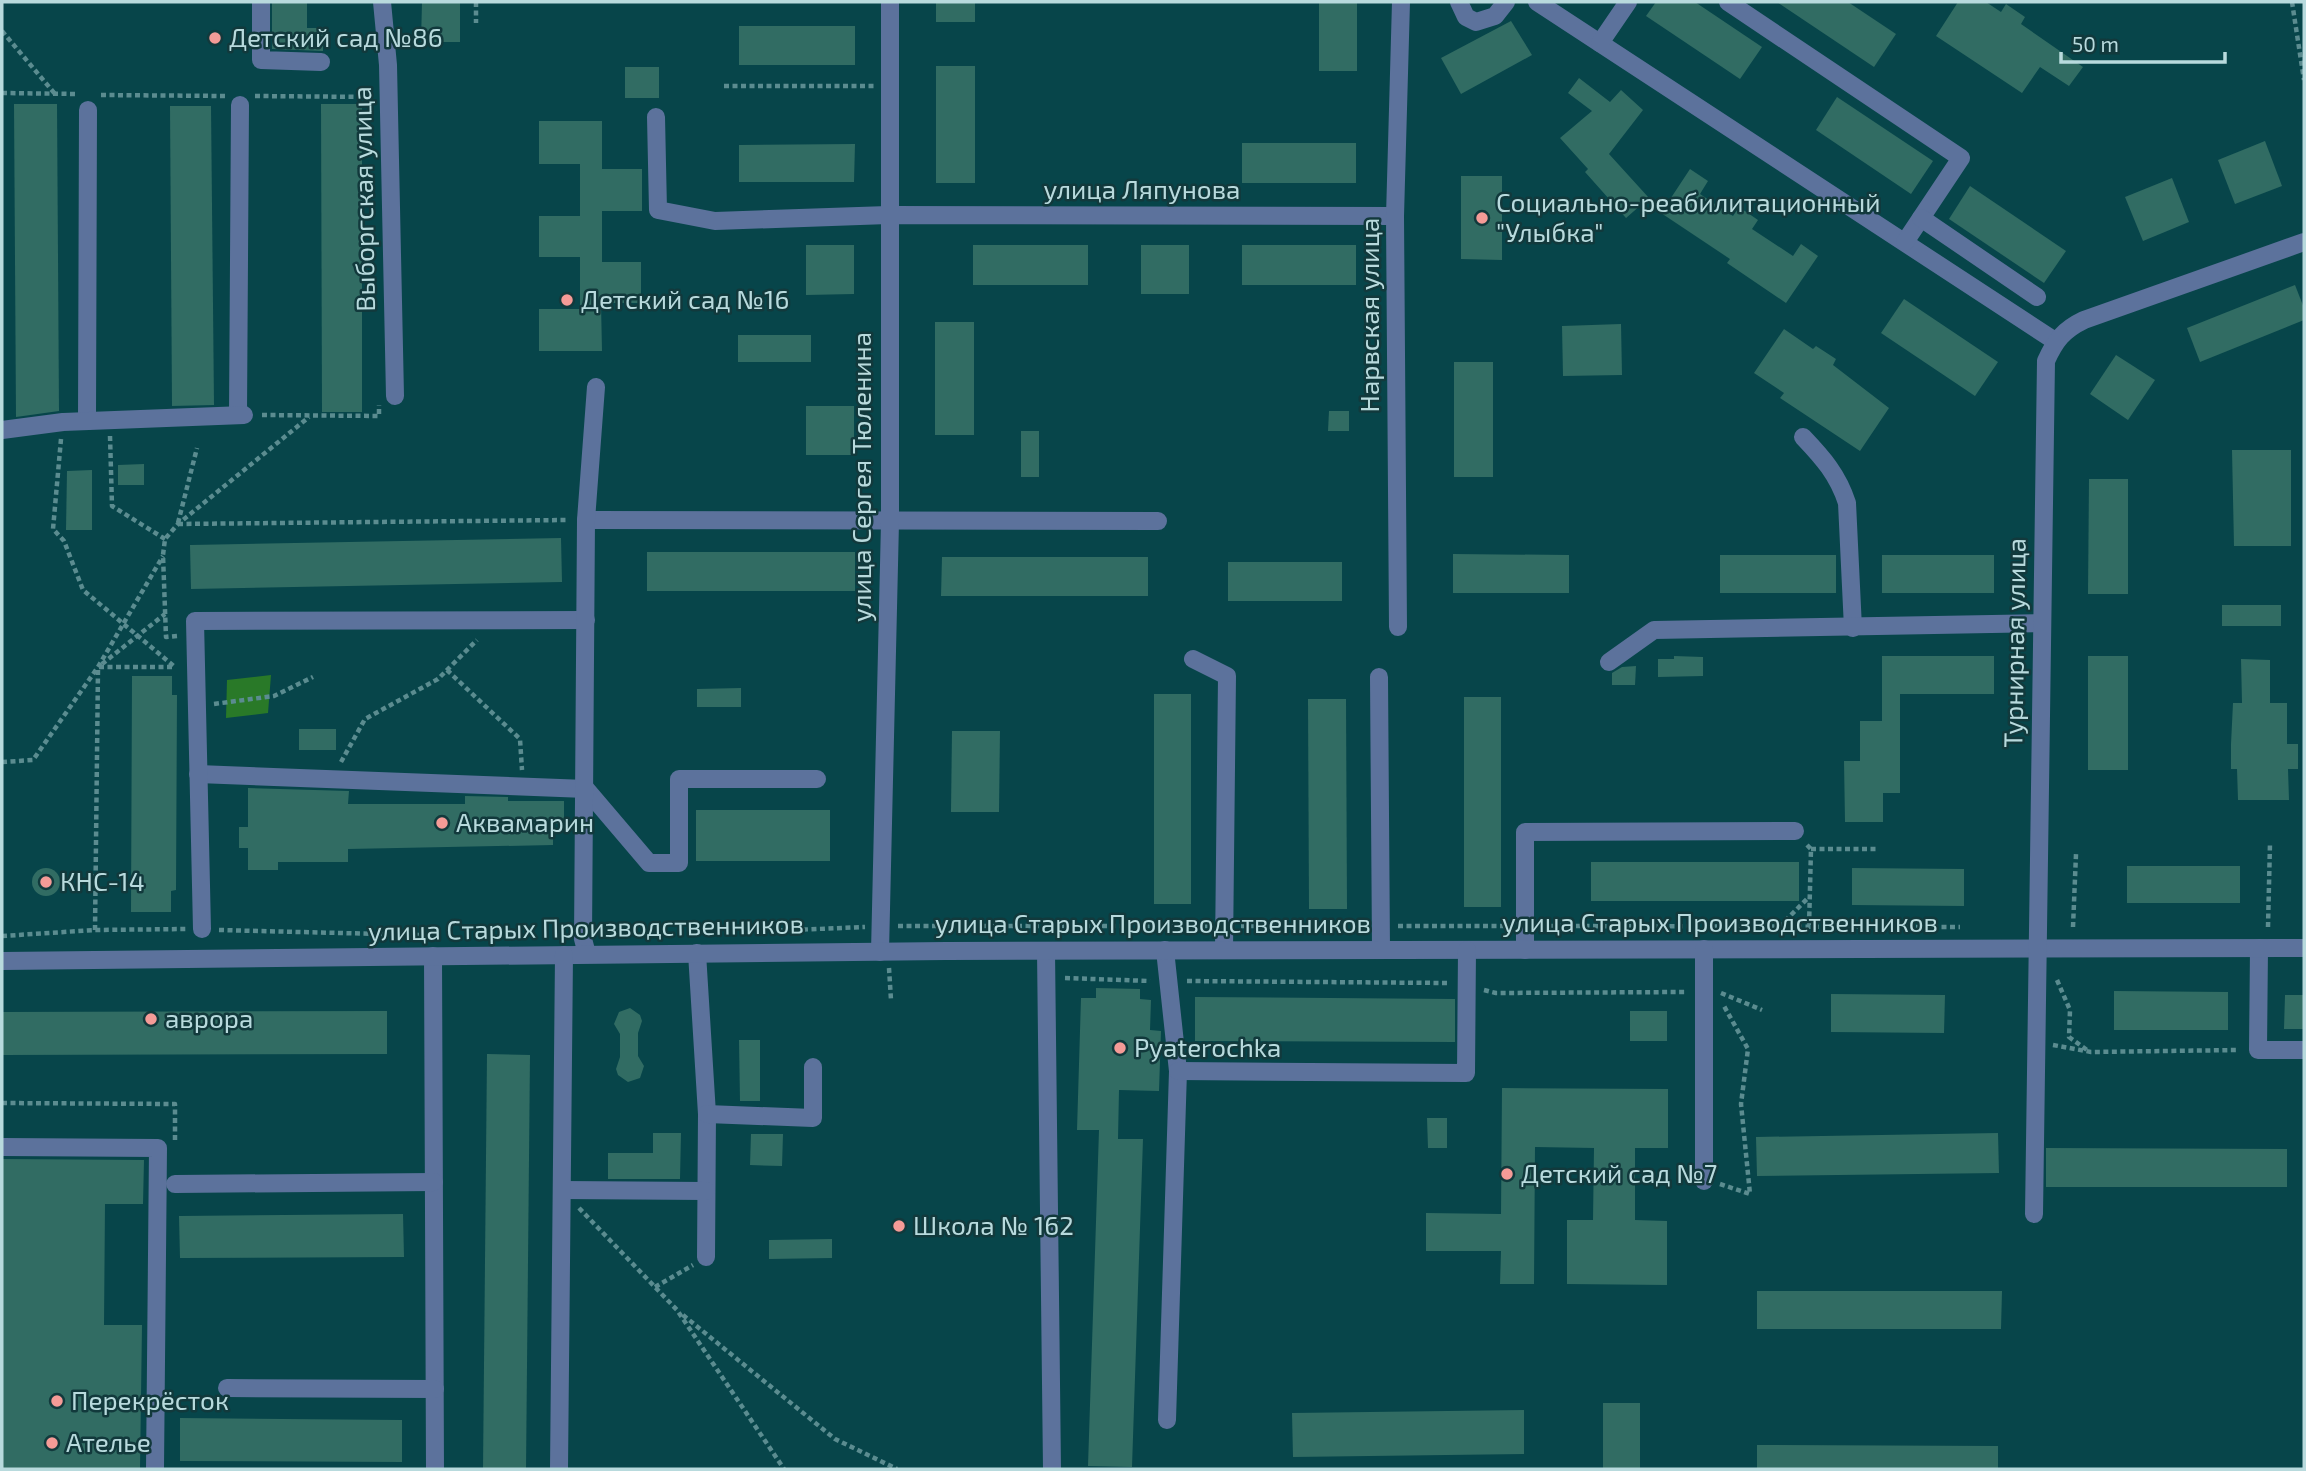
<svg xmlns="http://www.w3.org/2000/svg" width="2306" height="1471" font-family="'Exo 2',sans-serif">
  <rect width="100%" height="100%" fill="#07454a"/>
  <polygon fill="#297928" points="271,675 268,713 226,718 227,680"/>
  <g fill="#316c63">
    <polygon points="272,2 307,2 307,28 323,28 323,51 272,49"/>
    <polygon points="422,2 460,2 460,42 421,42"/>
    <rect x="936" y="2" width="39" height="20"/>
    <rect x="1319" y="2" width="38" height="69"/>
    <polygon points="1656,2 1695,2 1762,47 1740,79 1646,16"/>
    <polygon points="1777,2 1848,2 1896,34 1874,67"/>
    <polygon points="1958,2 1986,2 2001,12 2006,4 2025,17 2021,24 2083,67 2069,86 2040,67 2022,93 1936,36"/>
    <polygon points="1511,21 1532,55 1461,94 1441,58"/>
    <rect x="739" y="26" width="116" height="39"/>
    <rect x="936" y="66" width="39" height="117"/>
    <rect x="625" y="67" width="34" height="31"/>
    <polygon points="1579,78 1610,102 1621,90 1643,110 1609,154 1649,198 1626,218 1585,172 1588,169 1560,138 1592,111 1568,93"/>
    <polygon points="1837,97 1933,161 1911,194 1816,130"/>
    <polygon points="14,104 57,104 59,411 16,417"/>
    <polygon points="321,104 362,104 362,412 322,412"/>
    <polygon points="170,106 211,106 214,405 172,406"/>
    <polygon points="539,121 602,121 602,169 642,169 642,211 602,211 602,262 641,262 641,303 601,303 602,351 539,351 539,309 580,309 580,257 539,257 539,216 580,216 580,164 539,164"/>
    <polygon points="2265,141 2282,186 2235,204 2218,160"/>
    <rect x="1242" y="143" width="114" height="40"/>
    <polygon points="855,144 854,182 739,182 739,145"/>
    <polygon points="1690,169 1708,181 1700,194 1733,216 1739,207 1758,220 1752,229 1793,256 1801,244 1818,256 1786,303 1727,263 1730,259 1661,213"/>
    <polygon points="1461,176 1502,176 1502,260 1461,259"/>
    <polygon points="2172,178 2189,222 2143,241 2125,197"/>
    <polygon points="1970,186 2066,251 2044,283 1949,219"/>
    <polygon points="806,245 854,245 854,294 806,295"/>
    <rect x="973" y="245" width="115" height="40"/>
    <rect x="1141" y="245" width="48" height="49"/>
    <rect x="1242" y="245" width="114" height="40"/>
    <polygon points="2295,285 2304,308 2304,320 2200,362 2187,328"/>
    <polygon points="1904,299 1998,362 1975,396 1881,333"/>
    <rect x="935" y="322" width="39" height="113"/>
    <polygon points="1621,324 1622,375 1563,376 1562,326"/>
    <polygon points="1784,329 1813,349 1816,346 1836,359 1833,365 1889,408 1860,451 1780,398 1784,393 1754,373"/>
    <rect x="738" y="335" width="73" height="27"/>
    <polygon points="2116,355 2155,380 2128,420 2090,394"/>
    <rect x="1454" y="362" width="39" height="115"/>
    <rect x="806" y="406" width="48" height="49"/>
    <polygon points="1329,411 1349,411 1349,431 1328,431"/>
    <rect x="1021" y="431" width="18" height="46"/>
    <polygon points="2232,450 2291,450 2291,546 2234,546"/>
    <polygon points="144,464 144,485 118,485 118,465"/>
    <polygon points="92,470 92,530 66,530 67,471"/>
    <polygon points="2089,479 2128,479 2128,594 2088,594"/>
    <polygon points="561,538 562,582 191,589 190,545"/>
    <rect x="647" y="552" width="208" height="39"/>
    <polygon points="1453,554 1569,555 1569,593 1453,593"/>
    <rect x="1720" y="555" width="116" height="38"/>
    <rect x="1882" y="555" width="112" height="38"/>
    <polygon points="942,557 1148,557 1148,596 941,596"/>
    <rect x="1228" y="562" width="114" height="39"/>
    <rect x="2222" y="605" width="59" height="21"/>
    <polygon points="1674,656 1703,657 1703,676 1658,677 1658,659 1674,659"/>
    <polygon points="1882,656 1994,656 1994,694 1900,694 1900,793 1883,793 1883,822 1845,822 1844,761 1860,761 1860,721 1882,721"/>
    <rect x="2088" y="656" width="40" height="114"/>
    <polygon points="2241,659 2270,660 2270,703 2287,703 2287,744 2298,744 2298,769 2288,769 2289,800 2238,800 2237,769 2231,769 2231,744 2233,703 2242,703"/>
    <polygon points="1636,666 1635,685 1612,685 1612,673 1622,667"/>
    <polygon points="132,676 172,676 172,695 177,695 176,890 171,891 171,912 131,912"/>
    <polygon points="741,688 741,707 697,707 697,689"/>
    <rect x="1154" y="694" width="37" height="210"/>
    <rect x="1464" y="697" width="37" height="210"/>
    <polygon points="1308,699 1346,699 1347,909 1309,909"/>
    <rect x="299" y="729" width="37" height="21"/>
    <polygon points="952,731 1000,731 999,812 951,812"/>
    <polygon points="248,788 349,791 348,804 465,804 465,796 508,797 508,801 564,801 564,824 553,824 553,845 348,849 348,862 278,862 278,870 248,870 248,848 239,848 239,827 248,827"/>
    <rect x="696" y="810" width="134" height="51"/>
    <rect x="1591" y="862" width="208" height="39"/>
    <rect x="2127" y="866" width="113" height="37"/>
    <circle cx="46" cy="882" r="14"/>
    <polygon points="1852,868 1964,869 1964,906 1852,905"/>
    <polygon points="1096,988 1140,989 1140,999 1151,1000 1150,1030 1161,1031 1159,1091 1119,1090 1118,1139 1143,1139 1132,1467 1088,1466 1099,1130 1077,1130 1081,998 1096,998"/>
    <polygon points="2114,991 2228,992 2228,1030 2114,1030"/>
    <polygon points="1831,994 1945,995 1944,1033 1831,1032"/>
    <polygon points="2285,995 2304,995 2304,1029 2284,1029"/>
    <polygon points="1195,997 1455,999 1455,1042 1195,1041"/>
    <polygon points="630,1008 640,1015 642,1021 638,1033 638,1056 644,1066 640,1078 628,1082 618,1075 616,1069 620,1057 620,1034 614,1024 619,1012"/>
    <polygon points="387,1011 387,1054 2,1055 2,1012"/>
    <rect x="1630" y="1011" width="37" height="30"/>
    <polygon points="739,1040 760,1040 760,1101 740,1101"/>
    <polygon points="487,1054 530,1055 526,1469 483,1469"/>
    <polygon points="1502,1088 1668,1089 1668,1148 1635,1148 1635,1220 1667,1221 1667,1285 1567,1284 1567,1220 1593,1220 1594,1148 1535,1147 1534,1284 1500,1284 1501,1251 1426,1251 1426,1213 1501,1214"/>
    <polygon points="1427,1118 1447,1118 1447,1148 1428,1148"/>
    <polygon points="653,1133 681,1133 680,1179 608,1179 608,1153 653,1153"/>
    <polygon points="1998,1133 1999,1173 1757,1176 1756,1137"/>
    <polygon points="751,1134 783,1134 782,1166 750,1165"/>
    <polygon points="2046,1148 2287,1149 2287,1187 2046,1187"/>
    <polygon points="2,1159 144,1160 143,1204 105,1204 104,1325 142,1325 140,1469 2,1469"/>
    <polygon points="403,1214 404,1257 180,1258 179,1216"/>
    <polygon points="832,1239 832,1258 769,1259 769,1240"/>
    <polygon points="1757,1291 2002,1291 2001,1329 1757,1329"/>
    <rect x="1603" y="1403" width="37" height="66"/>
    <polygon points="1524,1410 1524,1454 1293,1457 1292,1413"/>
    <polygon points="180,1418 402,1420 402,1462 180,1461"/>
    <polygon points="1757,1445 1998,1446 1998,1469 1757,1469"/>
  </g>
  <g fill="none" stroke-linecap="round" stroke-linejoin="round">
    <g stroke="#5b8c90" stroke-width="4.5" stroke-dasharray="5 3.5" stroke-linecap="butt">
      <polyline points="476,2 476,23"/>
      <polyline points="2292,2 2304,80"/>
      <polyline points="2,31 55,94"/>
      <polyline points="724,86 874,86"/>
      <polyline points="2,93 78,94"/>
      <polyline points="101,95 225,96"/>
      <polyline points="255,96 372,97"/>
      <polyline points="262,415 379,416 379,405"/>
      <polyline points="110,436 112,506 165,539"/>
      <polyline points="61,439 53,529 64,541 83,590 175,667"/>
      <polyline points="178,523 197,448"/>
      <polyline points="178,524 568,520"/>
      <polyline points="177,636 166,637 163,555 165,539 178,524 309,417"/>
      <polyline points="102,664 165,614"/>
      <polyline points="99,667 174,667"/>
      <polyline points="447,670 520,739 522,770"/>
      <polyline points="214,704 274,696 313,677"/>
      <polyline points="2,762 33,760 98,667 163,556"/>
      <polyline points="341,762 365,719 438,679 477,640"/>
      <polyline points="1807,845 1811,849 1809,927"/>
      <polyline points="1811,849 1876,849"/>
      <polyline points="898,926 1208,926"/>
      <polyline points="1241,926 1362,926"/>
      <polyline points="1398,926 1509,926"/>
      <polyline points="1542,926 1960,927"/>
      <polyline points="1779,927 1809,897"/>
      <polyline points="2073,927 2076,854"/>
      <polyline points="2268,927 2270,843"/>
      <polyline points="95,930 98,668"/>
      <polyline points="219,930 421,935"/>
      <polyline points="769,931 865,927"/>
      <polyline points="2,936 95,930 186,929"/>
      <polyline points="889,968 891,1000"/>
      <polyline points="1065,978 1150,981"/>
      <polyline points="2057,980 2070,1010 2069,1037 2087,1050"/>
      <polyline points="1187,981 1448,983"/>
      <polyline points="1484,990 1496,993 1685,992"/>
      <polyline points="1721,993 1762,1010"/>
      <polyline points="2053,1045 2091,1052 2239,1050"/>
      <polyline points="2,1103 175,1104 175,1140"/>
      <polyline points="1720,1184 1750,1194 1741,1104 1748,1049 1724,1006"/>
      <polyline points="579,1208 677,1310 784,1469"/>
      <polyline points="655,1287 693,1265"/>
      <polyline points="683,1315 835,1439 897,1469"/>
    </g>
    <g stroke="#5c729c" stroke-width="18">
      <polyline points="261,2 261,60 321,62"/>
      <polyline points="382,2 388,65 395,396"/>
      <polyline points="1459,2 1466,17 1476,22 1495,16 1506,2"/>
      <polyline points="1537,2 2055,341"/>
      <polyline points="1728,2 1961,158 1905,242"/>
      <polyline points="1600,43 1628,2"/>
      <polyline points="656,117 658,210 715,221 888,215 1395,216"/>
      <polyline points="1921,218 2037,297"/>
      <polyline points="238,415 240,105"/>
      <polyline points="87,421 88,110"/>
      <polyline points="2,430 63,422 244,415"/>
      <path d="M1803,437c20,21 35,38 44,66l6,125"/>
      <polyline points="586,520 1158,521"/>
      <polyline points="1398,627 1395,216 1401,2"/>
      <polyline points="1193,659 1227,676 1224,950"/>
      <polyline points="1609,662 1654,630 2041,623"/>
      <polyline points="1379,677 1381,950"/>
      <polyline points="198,774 586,789 649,863 679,863 679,779 817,779"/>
      <polyline points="202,929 195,621 586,620"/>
      <polyline points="2259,948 2258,1050 2304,1050"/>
      <polyline points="1165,950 1178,1071 1167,1420"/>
      <polyline points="1525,950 1525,832 1795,831"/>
      <polyline points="1046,951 1052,1469"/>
      <polyline points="880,952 890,522 890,2"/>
      <polyline points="697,953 707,1114 706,1257"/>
      <polyline points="587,954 583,939 586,520 596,387"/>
      <polyline points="433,956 435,1469"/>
      <polyline points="2,961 946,951 2304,948"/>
      <polyline points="1178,1071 1466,1073 1467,950"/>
      <polyline points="707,1114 813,1118 813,1067"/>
      <polyline points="2,1147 158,1148 155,1469"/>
      <polyline points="1704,1181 1704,949"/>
      <polyline points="175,1184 434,1182"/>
      <polyline points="562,1190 706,1191"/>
      <path d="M2034,1214l12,-853c9,-20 17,-31 38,-41l220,-78"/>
      <polyline points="227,1388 435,1389"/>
      <polyline points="559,1469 564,955"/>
    </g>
  </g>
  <g fill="#f59b97" stroke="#12393c" stroke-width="2.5">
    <circle cx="215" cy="38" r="7"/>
    <circle cx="1482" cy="218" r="7"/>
    <circle cx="567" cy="300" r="7"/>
    <circle cx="442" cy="823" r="7"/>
    <circle cx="46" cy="882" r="7"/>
    <circle cx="151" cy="1019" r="7"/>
    <circle cx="1120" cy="1048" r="7"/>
    <circle cx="1507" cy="1174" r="7"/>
    <circle cx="899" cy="1226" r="7"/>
    <circle cx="57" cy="1401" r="7"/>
    <circle cx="52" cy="1443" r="7"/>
  </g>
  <g text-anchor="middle" stroke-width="5" stroke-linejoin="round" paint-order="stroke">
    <g font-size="26" fill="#b8dadd" stroke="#12393c" text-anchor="start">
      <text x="229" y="47">Детский сад №86</text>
      <text x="1496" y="212">Социально-реабилитационный<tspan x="1496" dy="30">"Улыбка"</tspan></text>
      <text x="581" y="309">Детский сад №16</text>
      <text x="456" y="832">Аквамарин</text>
      <text x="60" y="891">КНС-14</text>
      <text x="165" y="1028">аврора</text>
      <text x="1134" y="1057">Pyaterochka</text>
      <text x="1521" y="1183">Детский сад №7</text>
      <text x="913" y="1235">Школа № 162</text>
      <text x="71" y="1410">Перекрёсток</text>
      <text x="66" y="1452">Ателье</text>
    </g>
    <g font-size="26" fill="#b8dadd" stroke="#12393c">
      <text x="1142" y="199">улица Ляпунова</text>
      <text transform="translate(364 199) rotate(-91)" y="9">Выборгская улица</text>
      <text transform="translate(1370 315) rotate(-90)" y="9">Нарвская улица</text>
      <text transform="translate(862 477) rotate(-90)" y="9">улица Сергея Тюленина</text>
      <text transform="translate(2015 643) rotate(-89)" y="9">Турнирная улица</text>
      <text x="1720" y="932">улица Старых Производственников</text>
      <text x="1153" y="933">улица Старых Производственников</text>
      <text transform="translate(586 928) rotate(-1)" y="9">улица Старых Производственников</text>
    </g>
  </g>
  <rect width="2306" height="1471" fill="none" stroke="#b8dadd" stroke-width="7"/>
  <path d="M2061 52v10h164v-10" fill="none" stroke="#b8dadd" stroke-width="3.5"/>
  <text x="2072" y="52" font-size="21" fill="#b8dadd" stroke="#12393c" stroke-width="5" paint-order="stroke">50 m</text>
</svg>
